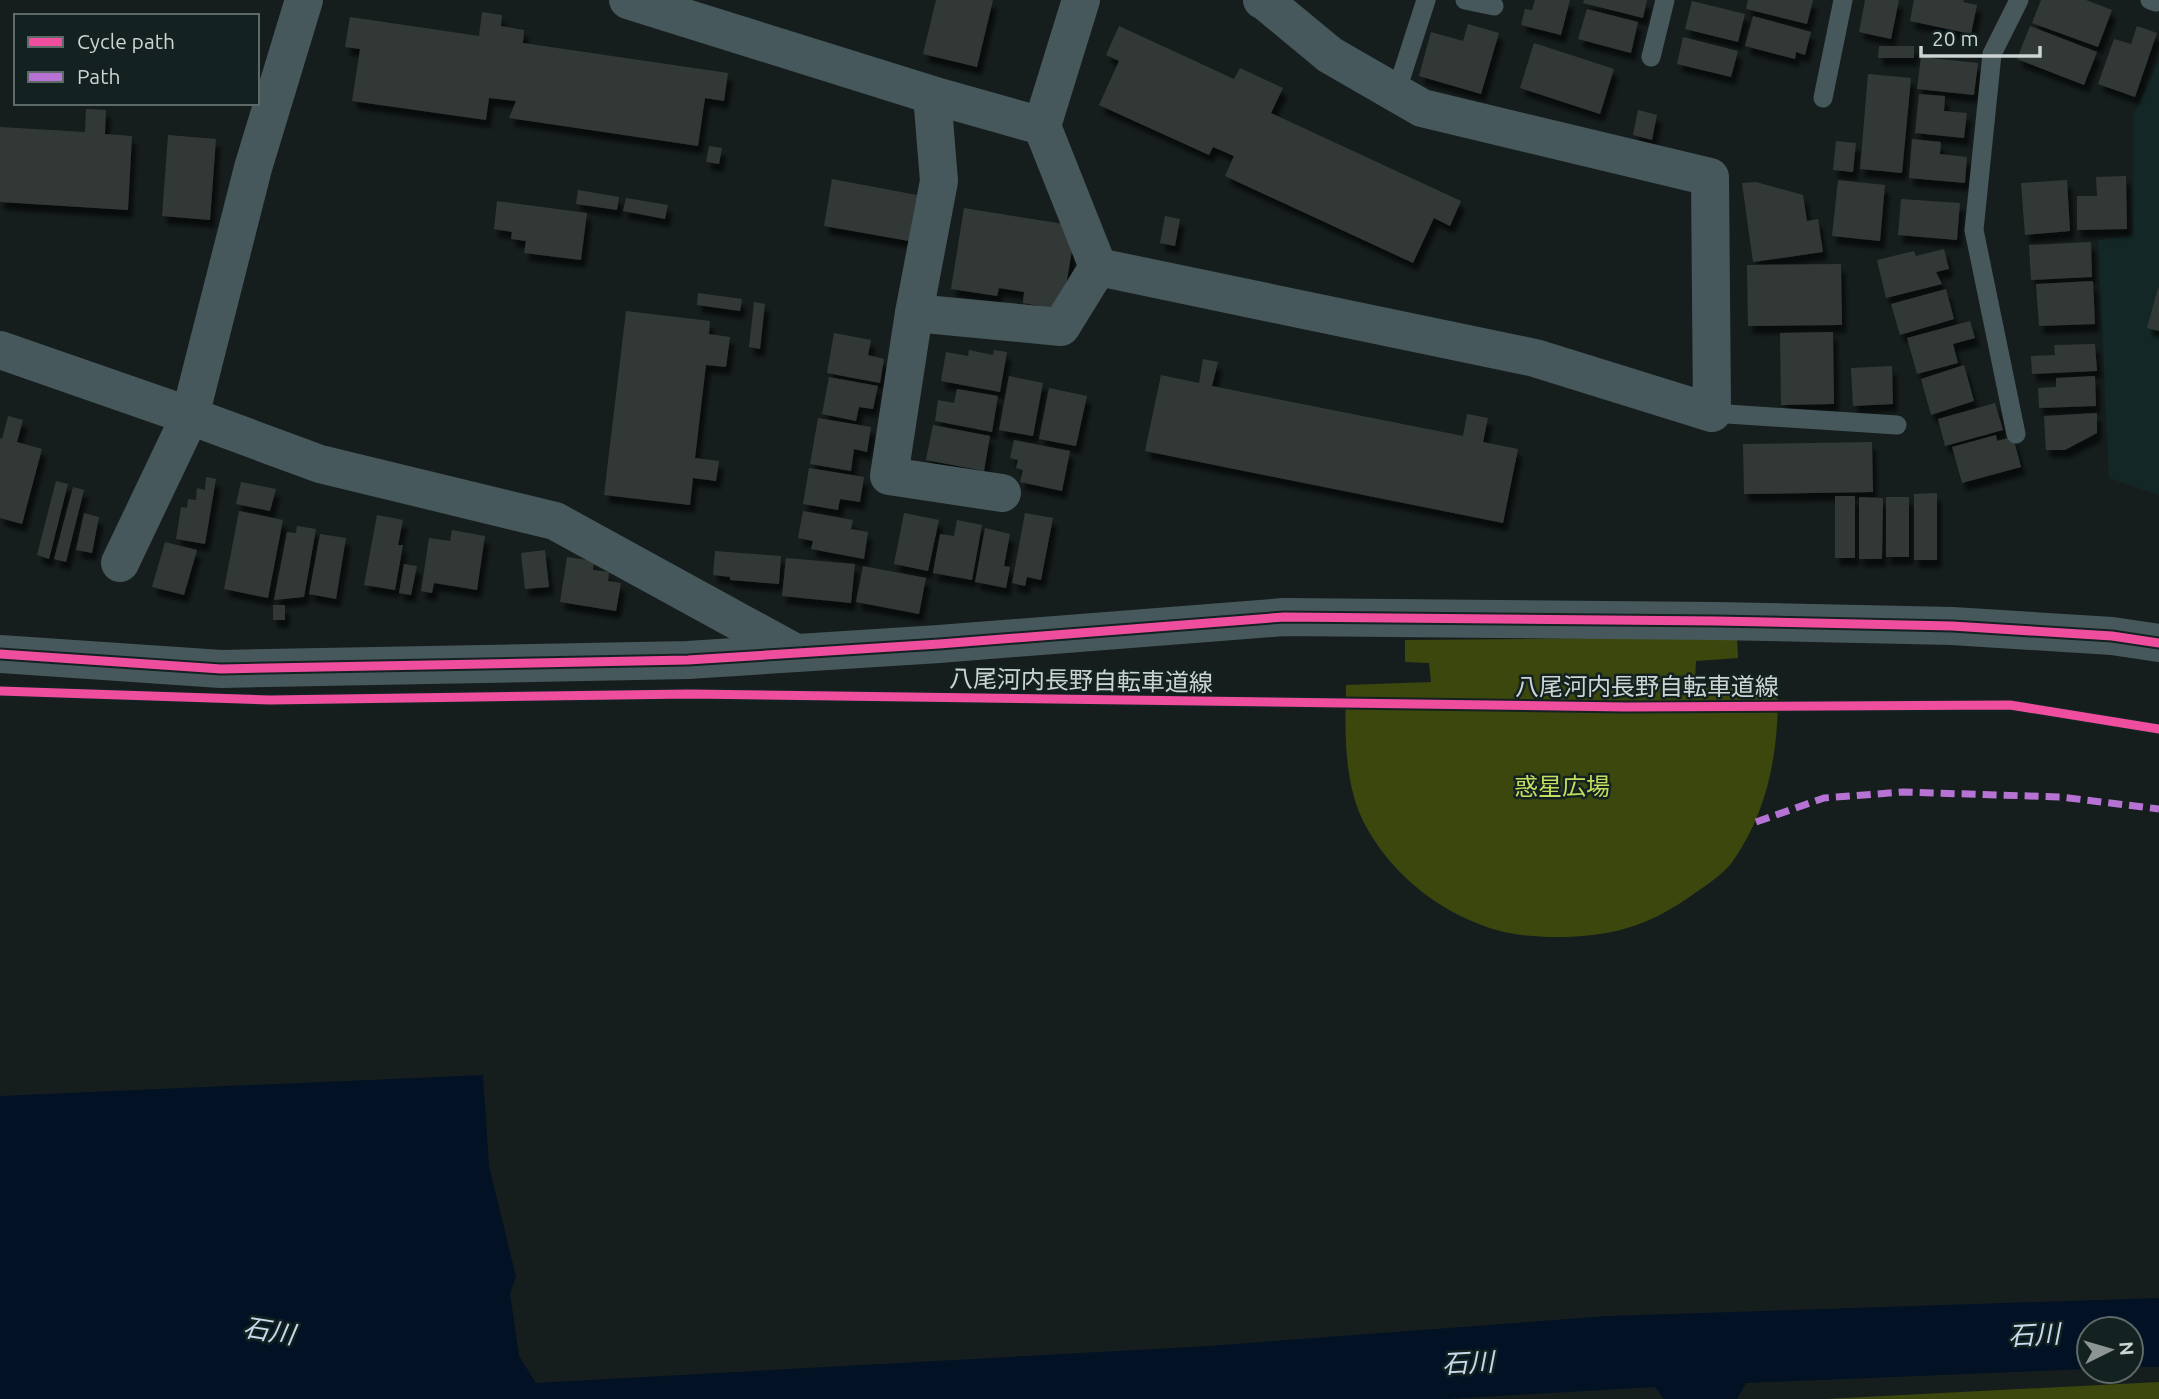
<svg xmlns="http://www.w3.org/2000/svg" width="2159" height="1399" font-family="Ubuntu,'Noto Sans JP',sans-serif">
  <defs>
    <filter id="shadow"><feDropShadow dx="4.5" dy="8" stdDeviation="2" flood-color="#0009"/></filter>
  </defs>
  <rect width="100%" height="100%" fill="#161e1d"/>
  <polygon fill="#132826" points="2159,60 2159,495 2109,478 2098,240 2133,235 2133,116"/>
  <g fill="#3b470d">
    <path d="M1737,637l1,21 -42,3 -1,22 83,1c1,63 -8,124 -45,177 -11,15 -30,26 -45,37 -19,13 -39,24 -61,30 -35,11 -92,12 -127,3 -55,-15 -104,-52 -132,-101 -25,-42 -23,-97 -22,-145l85,-3 -2,-19 -24,-1v-22z"/>
    <polygon points="2159,1382 2159,1399 1825,1399"/>
  </g>
  <polygon fill="#021124" points="483,1075 489,1166 516,1277 510,1293 519,1356 536,1383 1208,1346 1608,1316 2159,1298 2159,1367 2131,1367 2131,1329 2089,1329 2089,1369 1746,1383 1737,1399 1664,1399 1655,1387 1447,1399 0,1399 0,1096"/>
  <g fill="#333836" filter="url(#shadow)">
    <polygon points="936,0 993,0 977,67 923,54"/>
    <polygon points="1535,0 1570,0 1561,35 1521,25 1525,9 1532,10"/>
    <polygon points="1584,0 1647,0 1643,18 1583,3"/>
    <polygon points="1748,0 1813,0 1807,24 1746,9"/>
    <polygon points="1865,0 1899,0 1891,39 1859,32"/>
    <polygon points="1914,0 1964,0 1963,2 1977,5 1971,34 1910,21"/>
    <polygon points="2041,0 2086,0 2112,10 2098,47 2032,23"/>
    <polygon points="1692,1 1745,14 1738,42 1685,29"/>
    <polygon points="1587,9 1638,22 1631,53 1578,39"/>
    <polygon points="482,12 502,15 501,26 524,30 523,43 728,73 724,101 705,98 698,146 509,118 516,101 489,98 486,120 352,101 360,49 345,47 350,17 479,36"/>
    <polygon points="1753,16 1811,32 1805,55 1796,52 1795,59 1745,46"/>
    <polygon points="1468,24 1499,33 1481,94 1419,76 1431,32 1463,41"/>
    <polygon points="1119,26 1234,79 1240,68 1283,88 1271,113 1461,201 1450,226 1434,218 1413,263 1225,176 1234,156 1213,147 1209,155 1099,105 1119,61 1106,55"/>
    <polygon points="2030,26 2097,52 2084,85 2017,59"/>
    <polygon points="2137,26 2157,33 2135,97 2098,84 2114,39 2131,44"/>
    <polygon points="1683,37 1738,51 1731,77 1677,64"/>
    <polygon points="1534,43 1614,69 1600,114 1520,88"/>
    <polygon points="1879,46 1914,46 1914,58 1878,58"/>
    <polygon points="1921,57 1978,63 1974,95 1917,89"/>
    <polygon points="1868,74 1911,78 1902,173 1860,169"/>
    <polygon points="1919,94 1945,96 1944,111 1967,113 1964,138 1915,133"/>
    <polygon points="86,109 106,110 105,134 132,136 128,210 0,202 0,127 85,132"/>
    <polygon points="1638,110 1657,115 1652,140 1633,135"/>
    <polygon points="168,135 216,139 210,220 162,216"/>
    <polygon points="1912,139 1941,142 1940,154 1967,157 1965,183 1909,178"/>
    <polygon points="1836,141 1856,143 1853,172 1833,170"/>
    <polygon points="709,146 722,148 719,164 706,162"/>
    <polygon points="2126,176 2127,229 2077,230 2077,196 2097,196 2096,177"/>
    <polygon points="832,179 917,195 909,241 824,226"/>
    <polygon points="1838,180 1885,185 1880,241 1832,236"/>
    <polygon points="2067,180 2070,231 2025,235 2021,183"/>
    <polygon points="1756,182 1803,195 1807,221 1818,219 1823,252 1753,262 1742,183"/>
    <polygon points="578,190 619,197 617,210 576,204"/>
    <polygon points="626,198 668,205 665,219 623,211"/>
    <polygon points="1901,199 1960,203 1957,240 1898,235"/>
    <polygon points="497,201 587,213 581,260 524,253 526,241 511,239 512,232 494,229"/>
    <polygon points="964,208 1076,226 1062,310 1023,303 1024,292 999,288 997,296 951,289"/>
    <polygon points="1165,216 1180,219 1175,246 1160,243"/>
    <polygon points="2091,242 2092,277 2031,280 2029,245"/>
    <polygon points="1944,249 1949,269 1936,272 1942,284 1886,298 1877,260 1914,251 1916,256"/>
    <polygon points="1841,264 1842,325 1748,326 1747,265"/>
    <polygon points="2093,281 2095,324 2039,326 2036,284"/>
    <polygon points="2158,288 2159,289 2159,331 2147,328"/>
    <polygon points="1946,289 1954,319 1900,335 1891,304"/>
    <polygon points="698,293 742,299 740,311 697,305"/>
    <polygon points="754,302 765,304 760,349 749,347"/>
    <polygon points="626,311 710,321 709,334 730,337 726,367 706,365 695,458 719,461 716,481 693,478 690,505 604,495"/>
    <polygon points="1970,321 1975,338 1953,344 1958,363 1917,374 1907,338"/>
    <polygon points="1833,332 1834,404 1781,405 1780,333"/>
    <polygon points="834,333 871,340 868,355 884,359 880,383 827,373"/>
    <polygon points="2095,344 2097,371 2032,374 2031,356 2055,355 2054,345"/>
    <polygon points="969,350 993,355 994,350 1007,352 1000,392 941,381 946,352 968,356"/>
    <polygon points="1203,359 1218,362 1212,386 1463,436 1467,414 1488,418 1483,442 1518,449 1503,523 1145,451 1161,375 1199,383"/>
    <polygon points="1964,365 1974,401 1931,415 1921,379"/>
    <polygon points="1892,366 1893,404 1853,406 1851,368"/>
    <polygon points="1009,376 1043,383 1033,436 999,430"/>
    <polygon points="2095,376 2096,406 2039,408 2038,388 2056,387 2056,378"/>
    <polygon points="829,377 878,386 873,409 859,407 856,421 822,414"/>
    <polygon points="1049,388 1087,396 1076,446 1039,439"/>
    <polygon points="957,389 998,396 992,432 935,421 938,400 954,403"/>
    <polygon points="1995,403 2003,430 1945,446 1938,419"/>
    <polygon points="2097,413 2097,433 2065,450 2046,450 2044,416"/>
    <polygon points="8,416 23,420 17,442 42,449 22,524 0,518 0,438 2,439"/>
    <polygon points="818,418 871,427 867,452 854,449 851,471 810,464"/>
    <polygon points="933,425 990,436 984,471 926,460"/>
    <polygon points="1996,435 1997,441 2013,437 2021,467 1962,483 1952,447"/>
    <polygon points="1014,440 1070,451 1062,491 1020,482 1023,470 1016,468 1018,460 1010,458"/>
    <polygon points="1872,442 1873,492 1744,494 1743,444"/>
    <polygon points="809,468 864,477 860,502 840,499 838,510 803,504"/>
    <polygon points="206,477 216,479 205,544 176,539 181,507 187,508 188,499 196,500 197,488 205,490"/>
    <polygon points="56,481 68,484 49,559 37,555"/>
    <polygon points="241,482 276,489 270,511 236,504"/>
    <polygon points="73,487 84,490 66,562 54,559"/>
    <polygon points="1937,493 1937,560 1914,560 1914,494"/>
    <rect x="1835" y="496" width="20" height="62"/>
    <polygon points="1859,497 1883,498 1882,559 1859,559"/>
    <rect x="1886" y="497" width="23" height="60"/>
    <polygon points="239,511 283,520 268,598 224,589"/>
    <polygon points="803,511 853,520 851,529 868,532 864,559 811,549 813,541 798,538"/>
    <polygon points="84,513 99,517 92,553 76,550"/>
    <polygon points="904,513 939,520 928,571 894,564"/>
    <polygon points="1025,513 1053,518 1041,580 1027,577 1025,586 1012,583"/>
    <polygon points="377,515 403,520 398,545 403,545 395,590 364,585"/>
    <polygon points="957,520 982,525 972,580 933,573 940,534 954,536"/>
    <polygon points="297,526 316,529 304,597 274,600 287,532 296,533"/>
    <polygon points="985,528 1010,534 1004,566 1010,567 1006,588 975,582"/>
    <polygon points="452,530 485,536 477,590 434,583 432,593 421,591 429,538 450,541"/>
    <polygon points="320,534 346,538 336,599 309,594"/>
    <polygon points="165,542 197,550 184,595 152,587"/>
    <polygon points="545,550 549,587 525,589 521,553"/>
    <polygon points="715,551 781,556 779,584 730,580 730,577 713,575"/>
    <polygon points="567,557 594,561 593,570 609,572 608,581 621,583 616,611 560,602"/>
    <polygon points="786,558 855,564 851,603 782,596"/>
    <polygon points="404,564 417,566 411,595 399,593"/>
    <polygon points="863,566 926,578 919,614 856,602"/>
    <rect x="273" y="605" width="12" height="15"/>
  </g>
  <g fill="none" stroke-linecap="round" stroke-linejoin="round">
    <g stroke="#47585c" stroke-width="19">
      <polyline points="1465,0 1494,6"/>
      <polyline points="2150,0 2156,2"/>
      <polyline points="1651,57 1665,0"/>
      <polyline points="1396,93 1426,0"/>
      <polyline points="1823,98 1843,0"/>
      <polyline points="1712,413 1897,425"/>
      <polyline points="2016,434 1974,230 1992,54 2019,0"/>
    </g>
    <g stroke="#47585c" stroke-width="38">
      <polyline points="304,0 253,168 190,416 320,464 555,521 794,652"/>
      <polyline points="628,0 932,95 1042,126 1081,0"/>
      <polyline points="932,95 939,181 914,313 889,476 1002,493"/>
      <polyline points="1042,126 1098,267 1535,358 1712,413 1710,177 1422,108 1330,55 1266,2 1262,0"/>
      <polyline points="914,313 1061,327 1098,267"/>
      <polyline points="0,350 190,416 120,563"/>
    </g>
    <polyline stroke="#47585c" stroke-width="38" points="0,654 221,669 688,660 939,644 1284,617 1716,621 1952,626 2112,636 2159,643"/>
    <polyline stroke="#b673d3" stroke-width="7" stroke-dasharray="14 7" stroke-linecap="butt" points="1756,822 1824,798 1903,792 2061,797 2159,809"/>
    <g stroke="#132220" stroke-width="13">
      <g id="cycleway">
        <polyline points="0,654 221,669 688,660 939,644 1284,617 1716,621 1952,626 2112,636 2159,643"/>
        <polyline points="0,691 270,700 690,694 1626,707 2010,705 2159,729"/>
      </g>
    </g>
    <use href="#cycleway" stroke="#ef4d9e" stroke-width="9"/>
  </g>
  <g text-anchor="middle" stroke-width="5" stroke-linejoin="round" paint-order="stroke">
    <g font-size="24" fill="#ccd5d4" stroke="#132220">
      <text transform="translate(1081 681) rotate(1)" y="8">八尾河内長野自転車道線</text>
      <text x="1647" y="695">八尾河内長野自転車道線</text>
    </g>
    <g font-size="24" fill="#c4df5d" stroke="#132220">
      <text x="1562" y="795">惑星広場</text>
    </g>
    <g font-size="26" font-style="italic" fill="#c7d9eb" stroke="#132220">
      <text transform="translate(269 1331) rotate(9)" y="9">石川</text>
      <text transform="translate(2034 1335) rotate(-3)" y="9">石川</text>
      <text transform="translate(1468 1363) rotate(-3)" y="9">石川</text>
    </g>
  </g>
  <rect x="14" y="14" width="245" height="91" fill="#132220" stroke="#5d6a68" stroke-width="2"/>
  <rect x="28" y="37" width="35" height="10" fill="#ef4d9e" stroke="#5d6a68" stroke-width="2"/>
  <text x="77" y="49" font-size="21" fill="#ccd5d4">Cycle path</text>
  <rect x="28" y="72" width="35" height="10" fill="#b673d3" stroke="#5d6a68" stroke-width="2"/>
  <text x="77" y="84" font-size="21" fill="#ccd5d4">Path</text>
  <g transform="translate(2110 1350) rotate(85)"><circle r="33" fill="#132220" stroke="#5d6a68" stroke-width="2"/>
  <path d="M0-5L12 26L0 18L-12 26Z" fill="#8c9594"/>
  <text y="-10" font-size="19" font-weight="bold" text-anchor="middle" fill="#ccd5d4">N</text>
  </g>
  <path d="M1921 46v10h119v-10" fill="none" stroke="#ccd5d4" stroke-width="3.5"/>
  <text x="1932" y="46" font-size="21" fill="#ccd5d4" stroke="#132220" stroke-width="5" paint-order="stroke">20 m</text>
</svg>
